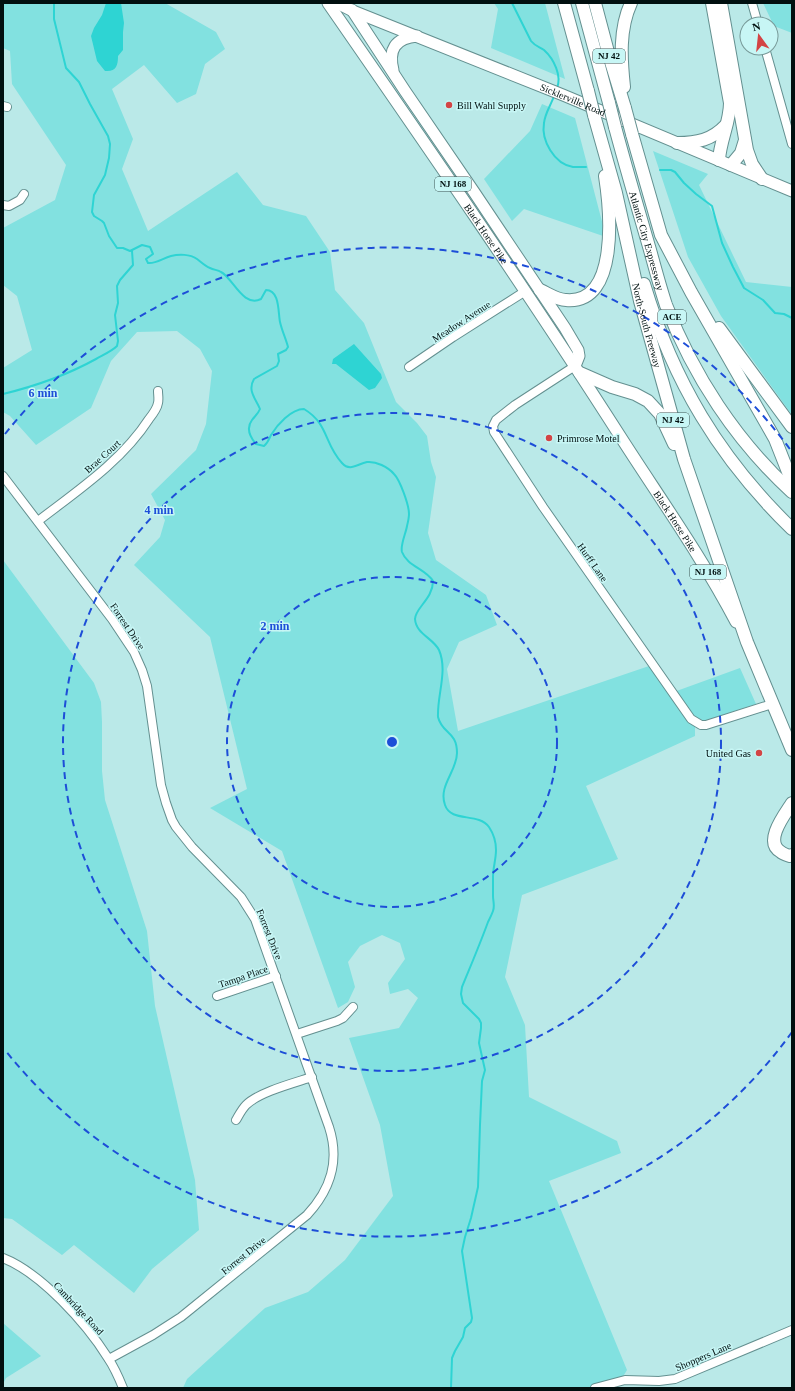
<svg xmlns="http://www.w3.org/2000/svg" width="795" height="1391" font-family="'Times New Roman',serif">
  <rect width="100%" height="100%" fill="#bae9e8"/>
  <g fill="#82e1e0">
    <polygon points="3,3 165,3 216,32 225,49 205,64 196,94 177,103 144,65 112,89 133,139 122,169 148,231 237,172 263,205 306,216 330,252 335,290 364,323 396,402 417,423 427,436 431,462 436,477 428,533 436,560 486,595 497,625 459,642 447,669 458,731 652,665 671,693 740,668 756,704 695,724 695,736 586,786 618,859 522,895 505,977 525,1025 529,1097 617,1141 621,1153 549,1181 627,1370 616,1388 183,1388 187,1379 265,1308 308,1292 345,1260 393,1196 380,1125 349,1038 399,1028 418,998 408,989 390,994 388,983 405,959 400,943 382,935 360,946 348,962 355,987 348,1002 338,1008 282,851 210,808 247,789 210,637 134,565 160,537 165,520 151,494 196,450 206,424 212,371 200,349 177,331 137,332 111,361 91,408 36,445 10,416 3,412 3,368 32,350 17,296 3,285 3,228 55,200 66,165 12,84 10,51 3,48"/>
    <polygon points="494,3 545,3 565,79 491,48 498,9"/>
    <polygon points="763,3 792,3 792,33 774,26"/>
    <polygon points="542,104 575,118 606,237 524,209 512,221 484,179 530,131"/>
    <polygon points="653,151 708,174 699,185 746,282 792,287 792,415 721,316 688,257"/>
    <polygon points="3,560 94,683 101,702 102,722 102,771 105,800 147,931 155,1006 195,1180 199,1230 152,1269 134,1293 74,1245 62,1255 12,1219 3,1218"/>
    <polygon points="3,1323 41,1356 6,1378 3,1384"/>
  </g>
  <g fill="#2ed4d3">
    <path d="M106,3h15l3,20 -1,9v18l-5,6c0,10 -2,16 -13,15l-8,-10 -6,-25 3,-8 8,-13z"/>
    <polygon points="354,344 381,374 382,378 375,388 369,390 336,364 332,364 333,359"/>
  </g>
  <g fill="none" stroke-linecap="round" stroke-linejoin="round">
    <g stroke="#2ed4d3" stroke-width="2">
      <path d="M54,3v16l12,49 13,14 11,22 18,32 2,8 -1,14 -4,17 -11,20 -2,17 2,4 8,5 2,2 5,13 8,12h6l7,3 12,-6 8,2 3,7 -7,5 2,4c8,1 15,-5 23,-7 8,-2 19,-2 26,3 4,3 8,7 13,9 4,2 8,2 11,4 12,6 22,36 40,27l5,-9c14,0 12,23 14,32 2,9 6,17 8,25l-2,3 -8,4 1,7 -2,5 -23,13c-7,12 2,20 6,30 -2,5 -5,7 -8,11 -6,8 -2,17 4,24l8,2c4,-3 5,-7 7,-11 6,-10 20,-26 33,-26 25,15 20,35 38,54 8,9 15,1 25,-1 9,-1 21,5 27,12 6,6 15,31 15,40 0,3 -1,8 -2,12 -1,7 -7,19 -5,26 5,14 24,17 31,29 0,18 -18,27 -18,38 1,15 18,19 24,31 9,21 -2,45 -1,67 4,17 19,14 19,36 0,18 -19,33 -12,52 6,18 33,7 44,22 4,6 7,15 7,23 0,9 -3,18 -3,27 0,6 0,12 0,19 0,5 2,10 0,15 -1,3 -3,7 -5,11 -8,22 -17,43 -26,65l-1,7 2,9 16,16 2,4v5l-2,15 6,27 -3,11 -2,44 -2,62 -7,31 -6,19 -3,14 10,67 -1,4 -6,6 -2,9 -8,14 -3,7 -1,30"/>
      <path d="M512,3l19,38c4,5 9,6 13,9 10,9 18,26 13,38"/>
      <path d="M554,96c-3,9 -9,17 -10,27 -3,17 10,41 29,44 4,0 8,0 13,0"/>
      <polyline points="660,170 671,170 675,172 684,183 696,194 712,206 722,243 733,267 744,288 763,300 775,313 784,314 792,318"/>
      <path d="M3,394c33,-8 64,-19 93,-35 7,-4 16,-8 21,-13l1,-5 -3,-26 3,-12 -1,-17 3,-6 13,-15 -1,-14"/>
    </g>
    <g stroke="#649090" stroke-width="10">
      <g id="minor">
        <polyline points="752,3 758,24"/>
        <polyline points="765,48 792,144"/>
        <polyline points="3,106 7,107"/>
        <polyline points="3,205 9,206 20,200 24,194"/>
        <polyline points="575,366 515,405 496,420 493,426 494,432 543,507 691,719 701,725 706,725 772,704"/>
        <polyline points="409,367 453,337 524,292"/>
        <path d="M3,476l109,143 22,33 8,18 5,16 14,99 5,18 6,17 4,7 16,20 49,50 14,22 74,208c11,34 2,62 -22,88l-126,102 -28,18 -44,24"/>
        <path d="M38,521c39,-30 84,-60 111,-102 4,-5 8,-10 9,-16 1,-4 0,-8 0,-12"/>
        <polyline points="217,996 276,976"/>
        <polyline points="297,1034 337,1021 343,1018 353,1007"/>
        <path d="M236,1120c3,-5 6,-11 10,-15 13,-13 48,-22 66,-28"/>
        <path d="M3,1258c38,15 83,65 105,100 6,9 11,20 15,30"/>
        <polyline points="595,1388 625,1380 659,1381 675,1379 792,1330"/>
      </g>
    </g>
    <g stroke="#649090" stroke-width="13">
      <g id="major">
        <path id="s1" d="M328,3c99,143 198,286 292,433 39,61 82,121 116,186"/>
        <path id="s2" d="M337,3l16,8 210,84 229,96"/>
        <polyline points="352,10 405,91 474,192 565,328 578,350 579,356 575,366"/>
        <path d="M393,70c-5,-20 2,-32 24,-34"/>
      </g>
    </g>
    <g stroke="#649090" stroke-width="14">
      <g id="highway">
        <polyline points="564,3 588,91"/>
        <polyline points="582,3 609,103"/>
        <polyline points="595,3 608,52 625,108"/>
        <path d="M712,3l18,100c0,19 -10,38 -11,57"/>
        <polyline points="721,3 747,150 752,164 762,179"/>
        <path d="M624,87c-3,-28 -5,-58 7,-84"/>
        <path id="s3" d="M594,115l22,78 24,108 44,158 63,183 45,108"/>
        <path id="s4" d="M615,127c11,41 23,82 35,123 5,18 10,37 16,55 27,70 70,136 126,187"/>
        <polyline points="632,134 661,235 691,292 775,439 792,482"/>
        <path d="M677,143c20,0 35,-3 49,-18"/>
        <polyline points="731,165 741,153 745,140"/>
        <path d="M644,284c29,97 75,174 148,245"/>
        <path d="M540,290c9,4 17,10 26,10 54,5 44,-92 39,-124"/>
        <polyline points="719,328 792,427"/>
        <polyline points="580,373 612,387 635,394 648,401 660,414 674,444"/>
        <path d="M792,803c-7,11 -29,39 -11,49 2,2 6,3 9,4l2,-1"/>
      </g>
    </g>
    <use href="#minor" stroke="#fff" stroke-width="8"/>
    <use href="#major" stroke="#fff" stroke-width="11"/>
    <use href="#highway" stroke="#fff" stroke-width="12"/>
    <g stroke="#649090" stroke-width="14" stroke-linecap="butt">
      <g id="highway-bridge">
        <polyline points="588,91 594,115"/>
        <polyline points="609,103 615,127"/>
        <polyline points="625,108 632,134"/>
      </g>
    </g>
    <use href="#highway-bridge" stroke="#fff" stroke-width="12"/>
  </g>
  <g fill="none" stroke="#1d4ed8" stroke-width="2" stroke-dasharray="7 5">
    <circle cx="392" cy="742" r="165"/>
    <circle cx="392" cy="742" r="329"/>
    <path d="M792 1032A494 494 0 0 1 5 1050M5 434A494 494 0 0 1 792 452"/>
  </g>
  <g fill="#d34445" stroke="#c7f6f5" stroke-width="1.5">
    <circle cx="449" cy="105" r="4"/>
    <circle cx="549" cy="438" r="4"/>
    <circle cx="759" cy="753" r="4"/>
  </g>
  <g text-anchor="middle" stroke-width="3" stroke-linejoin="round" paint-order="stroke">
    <g fill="#c7f6f5" stroke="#3c5555" stroke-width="1">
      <rect x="593" y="49" width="32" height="14" rx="3"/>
      <rect x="435" y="177" width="36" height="14" rx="3"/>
      <rect x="658" y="310" width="28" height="14" rx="3"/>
      <rect x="657" y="413" width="32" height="14" rx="3"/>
      <rect x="690" y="565" width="36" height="14" rx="3"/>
    </g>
    <g font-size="9" font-weight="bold" fill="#011010">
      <text x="609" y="59">NJ 42</text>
      <text x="453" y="187">NJ 168</text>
      <text x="672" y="320">ACE</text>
      <text x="673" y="423">NJ 42</text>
      <text x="708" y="575">NJ 168</text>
    </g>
    <g font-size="10" fill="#011010" stroke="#c7f6f5">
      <text dy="4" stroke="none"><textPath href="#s2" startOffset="255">Sicklerville Road</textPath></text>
      <text dy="4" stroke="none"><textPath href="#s1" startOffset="280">Black Horse Pike</textPath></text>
      <text dy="4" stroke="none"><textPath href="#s4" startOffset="118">Atlantic City Expressway</textPath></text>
      <text transform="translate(461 321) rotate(-33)" y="4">Meadow Avenue</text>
      <text dy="4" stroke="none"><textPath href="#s3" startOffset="217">North-South Freeway</textPath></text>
      <text transform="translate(102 456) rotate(-42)" y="4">Brae Court</text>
      <text dy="4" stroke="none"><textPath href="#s1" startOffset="624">Black Horse Pike</textPath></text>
      <text transform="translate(593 562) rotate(55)" y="4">Hurff Lane</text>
      <text transform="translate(128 626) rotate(56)" y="4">Forrest Drive</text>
      <text transform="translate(270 934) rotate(68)" y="4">Forrest Drive</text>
      <text transform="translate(243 976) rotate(-19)" y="4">Tampa Place</text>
      <text transform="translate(243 1255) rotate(-39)" y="4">Forrest Drive</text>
      <text transform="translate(79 1308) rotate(47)" y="4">Cambridge Road</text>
      <text transform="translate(703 1356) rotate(-23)" y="4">Shoppers Lane</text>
    </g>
    <g font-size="10" fill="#011010" stroke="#c7f6f5" text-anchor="start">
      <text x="457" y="109">Bill Wahl Supply</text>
      <text x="557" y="442">Primrose Motel</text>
      <text x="751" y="757" text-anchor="end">United Gas</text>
    </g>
  </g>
  <circle cx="392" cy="742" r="6" fill="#1d4ed8" stroke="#c7f6f5" stroke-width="2"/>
  <g font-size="12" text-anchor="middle" font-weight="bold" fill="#1d4ed8" stroke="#c7f6f5" stroke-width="3" stroke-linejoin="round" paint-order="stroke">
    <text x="43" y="397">6 min</text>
    <text x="159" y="514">4 min</text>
    <text x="275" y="630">2 min</text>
  </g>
  <rect width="795" height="1391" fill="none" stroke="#011010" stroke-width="8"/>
  <g transform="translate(759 36) rotate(345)"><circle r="19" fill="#c7f6f5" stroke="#789a99"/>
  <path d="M0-3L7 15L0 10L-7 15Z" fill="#d34445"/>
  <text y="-6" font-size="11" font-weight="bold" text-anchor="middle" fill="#011010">N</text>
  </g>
</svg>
